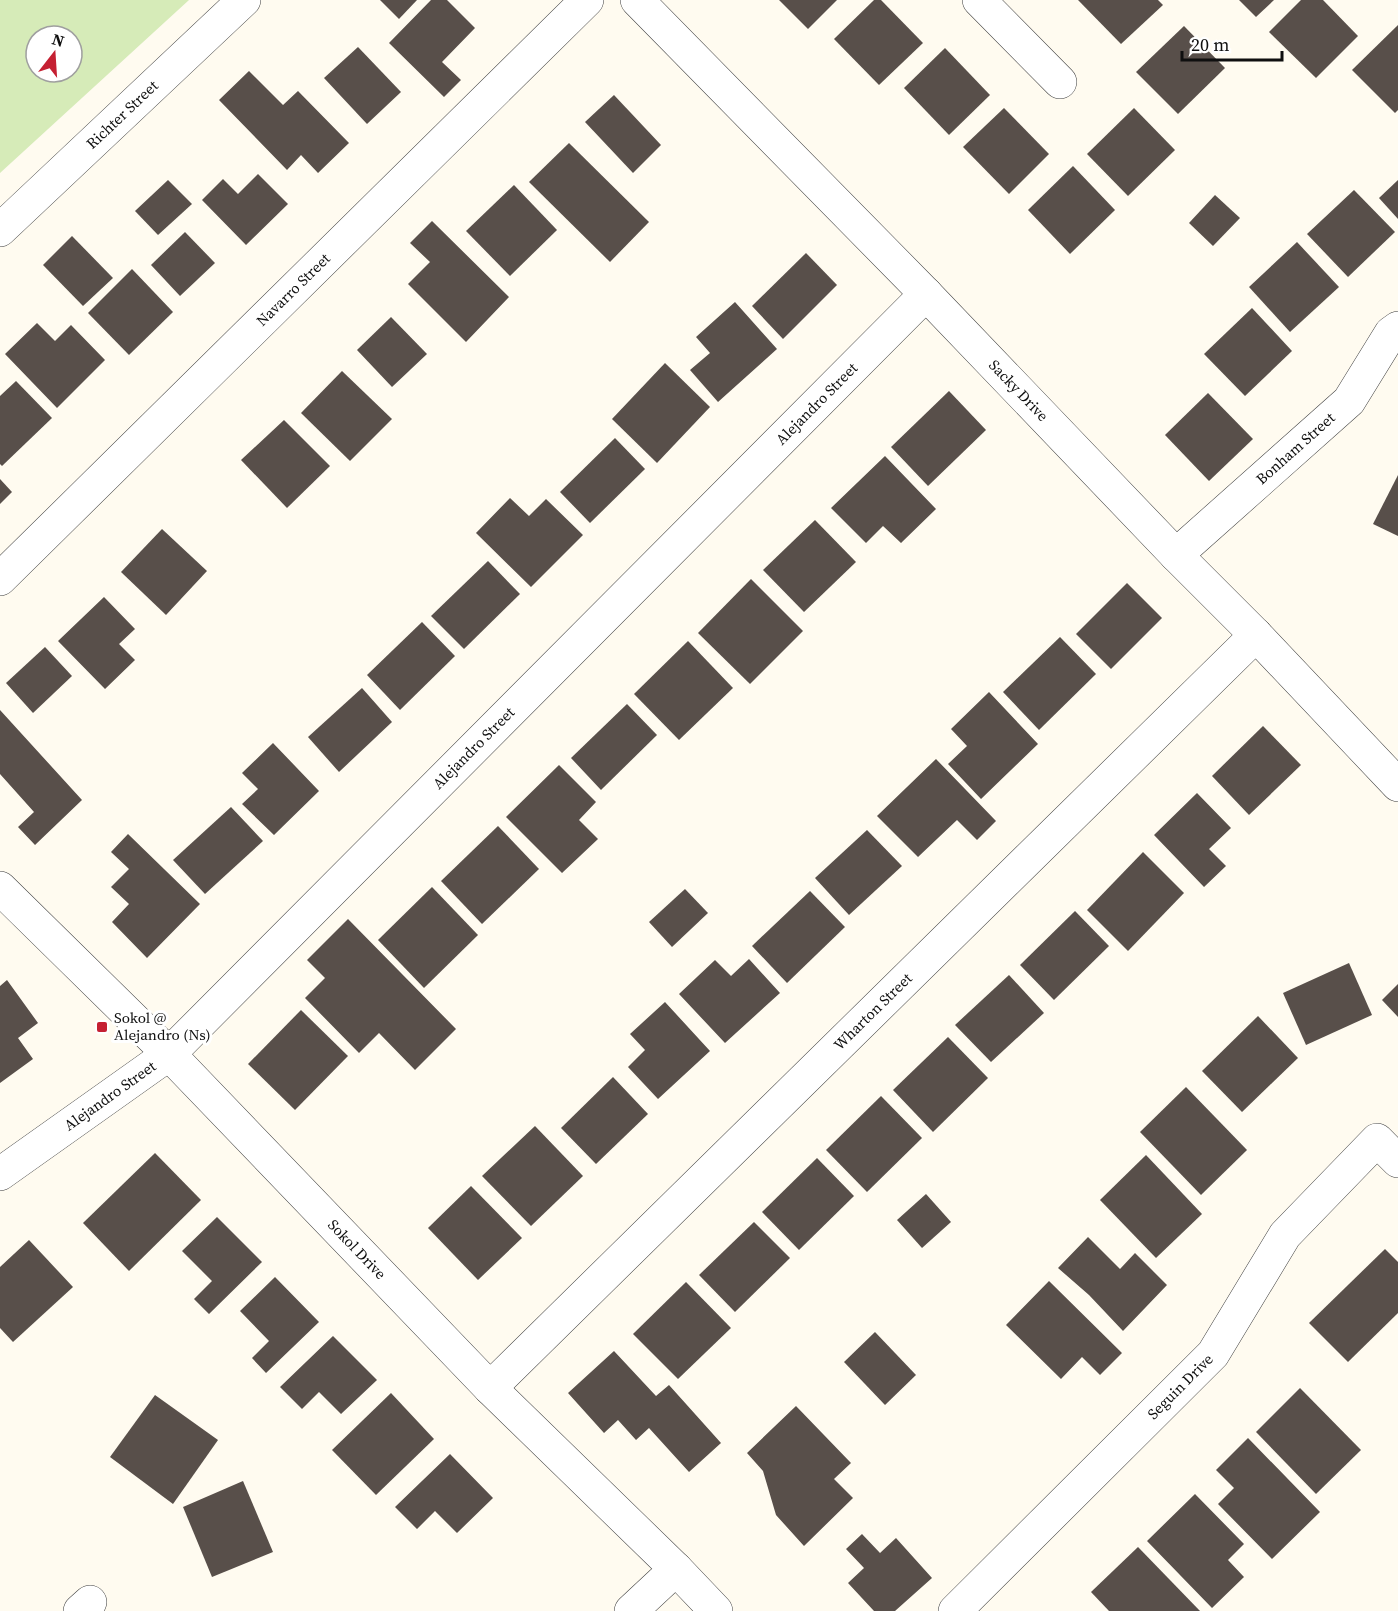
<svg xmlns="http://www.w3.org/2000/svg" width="1398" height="1611" font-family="'Source Serif 4',serif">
  <rect width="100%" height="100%" fill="#fffbf0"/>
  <path fill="#d6ebb8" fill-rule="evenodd" d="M0,0h189l-189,173zM36,36h36v36h-36z"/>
  <g fill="#584f4a">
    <polygon points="380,0 417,0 399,19"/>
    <polygon points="431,0 447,0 475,28 442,62 461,80 444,97 389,43"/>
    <polygon points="779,0 837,0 808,29"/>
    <polygon points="874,0 881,0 923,43 879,85 834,39"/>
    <polygon points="1078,0 1158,0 1163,5 1121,44"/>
    <polygon points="1239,0 1274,0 1256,17"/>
    <polygon points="1301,0 1323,0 1358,36 1316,78 1269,32"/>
    <polygon points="1398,25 1398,110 1395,113 1352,70"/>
    <polygon points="1184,26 1225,68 1178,114 1136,72"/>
    <polygon points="358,47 401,92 367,124 324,78"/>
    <polygon points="945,48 990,95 949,135 904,88"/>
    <polygon points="249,71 283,105 298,91 349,143 318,173 301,155 287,170 219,100"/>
    <polygon points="614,95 661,145 633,173 585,122"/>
    <polygon points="1004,108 1049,154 1009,194 963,147"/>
    <polygon points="1134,108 1175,150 1128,196 1087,154"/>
    <polygon points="569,143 649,222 610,262 529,182"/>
    <polygon points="1073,166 1115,210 1070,254 1028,210"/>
    <polygon points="258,174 288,204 246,245 202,200 223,179 238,194"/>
    <polygon points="168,180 192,204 158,235 135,211"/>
    <polygon points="1398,180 1398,219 1379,198"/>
    <polygon points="514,185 557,230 510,276 466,231"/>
    <polygon points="1354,190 1395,232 1348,277 1307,234"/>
    <polygon points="1215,195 1240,218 1213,246 1189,223"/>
    <polygon points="432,221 509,297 466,342 408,284 430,262 410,243"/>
    <polygon points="185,232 215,263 180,296 151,265"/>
    <polygon points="72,236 113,278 83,306 43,265"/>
    <polygon points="1297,242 1339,287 1290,332 1249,287"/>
    <polygon points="806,253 837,285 783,339 752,306"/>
    <polygon points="132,269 173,312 129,355 88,313"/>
    <polygon points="735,302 777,349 718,402 690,370 710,353 696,337"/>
    <polygon points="1252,308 1292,351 1245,396 1204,354"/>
    <polygon points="391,317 427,354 392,387 357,350"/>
    <polygon points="37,323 55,341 71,325 105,360 57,408 5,354"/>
    <polygon points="665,363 710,407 657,463 612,419"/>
    <polygon points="342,371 392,419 350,461 301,413"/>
    <polygon points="16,381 52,418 2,466 0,464 0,396"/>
    <polygon points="949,391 986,430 928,486 891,447"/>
    <polygon points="1208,393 1253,439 1209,481 1165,435"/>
    <polygon points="284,420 330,466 287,508 241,460"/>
    <polygon points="615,438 645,469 590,523 560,492"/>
    <polygon points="885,456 936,509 901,543 883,526 866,543 831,508"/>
    <polygon points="1398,475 1398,536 1373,524"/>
    <polygon points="0,479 12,492 0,504"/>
    <polygon points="510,498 529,516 546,499 583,535 531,587 476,533"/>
    <polygon points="815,520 856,562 804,612 763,570"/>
    <polygon points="162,529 207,571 166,615 121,572"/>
    <polygon points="488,561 520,594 464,649 431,616"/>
    <polygon points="751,579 803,631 750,684 698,633"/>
    <polygon points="1127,583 1162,618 1111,669 1076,634"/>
    <polygon points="104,597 135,629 119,644 135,660 105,689 58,641"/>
    <polygon points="422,622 455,656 400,710 367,675"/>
    <polygon points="1060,637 1096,674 1039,730 1003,692"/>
    <polygon points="688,641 733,688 679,740 634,694"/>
    <polygon points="45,647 72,676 33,713 6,683"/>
    <polygon points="362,688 392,722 339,772 308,737"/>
    <polygon points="989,692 1038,744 981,799 948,764 967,746 951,729"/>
    <polygon points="627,704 657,735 601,790 571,758"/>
    <polygon points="0,710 82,800 35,845 18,827 34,812 0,774"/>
    <polygon points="1263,726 1301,765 1249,815 1212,776"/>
    <polygon points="273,743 319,791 274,835 242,804 258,789 242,773"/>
    <polygon points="936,759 996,821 977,840 957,820 918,857 877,816"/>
    <polygon points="559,765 596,802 579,820 598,839 562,873 506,817"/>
    <polygon points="1197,793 1231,828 1209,849 1226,866 1204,887 1154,835"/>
    <polygon points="231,807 263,841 205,894 173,860"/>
    <polygon points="498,826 539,869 482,924 441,881"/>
    <polygon points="867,830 902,866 849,915 815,878"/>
    <polygon points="128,834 200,904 147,958 112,922 129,904 111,887 129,869 111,852"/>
    <polygon points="1143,852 1184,893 1128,951 1087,910"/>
    <polygon points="432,887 478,935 424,988 378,940"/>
    <polygon points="685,889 708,913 672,947 649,922"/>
    <polygon points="810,891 845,927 787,983 752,946"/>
    <polygon points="1075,911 1109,946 1054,1000 1020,965"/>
    <polygon points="348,919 456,1029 415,1070 379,1033 359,1053 305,998 325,978 307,960"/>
    <polygon points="749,959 780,993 725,1043 679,994 715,960 731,976"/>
    <polygon points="1349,963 1372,1015 1306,1045 1283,993"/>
    <polygon points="1009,975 1044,1013 991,1062 955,1025"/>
    <polygon points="7,980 38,1023 18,1038 33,1059 0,1083 0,986"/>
    <polygon points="1398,984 1398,1017 1382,1000"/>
    <polygon points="665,1002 710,1051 658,1099 628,1067 645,1050 630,1034"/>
    <polygon points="301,1010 348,1056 295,1110 248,1064"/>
    <polygon points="1258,1016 1298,1058 1242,1112 1202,1071"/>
    <polygon points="948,1037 988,1078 933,1132 893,1090"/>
    <polygon points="613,1077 648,1114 596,1164 561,1128"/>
    <polygon points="1186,1087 1247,1150 1201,1195 1140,1132"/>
    <polygon points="881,1096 922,1138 867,1192 826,1150"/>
    <polygon points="535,1126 583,1176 531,1226 482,1176"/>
    <polygon points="155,1153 201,1200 129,1271 83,1223"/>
    <polygon points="1146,1155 1202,1214 1156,1258 1100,1200"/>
    <polygon points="817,1158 854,1196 799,1250 762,1212"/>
    <polygon points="471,1186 522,1238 478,1280 428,1228"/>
    <polygon points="926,1194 951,1222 922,1248 897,1220"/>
    <polygon points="217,1217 262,1262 209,1314 194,1299 212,1281 182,1251"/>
    <polygon points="754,1222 790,1258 735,1312 699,1275"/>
    <polygon points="1088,1237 1120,1269 1135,1253 1167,1285 1123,1331 1089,1295 1058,1268"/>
    <polygon points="29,1240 73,1287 13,1342 0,1328 0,1267"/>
    <polygon points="1385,1249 1398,1262 1398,1313 1348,1362 1309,1323"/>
    <polygon points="275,1277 319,1322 266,1373 252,1358 269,1341 240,1311"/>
    <polygon points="1049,1281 1122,1353 1100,1375 1082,1357 1061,1379 1006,1325"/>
    <polygon points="686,1282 731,1328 678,1379 633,1334"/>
    <polygon points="875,1332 916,1375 885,1405 844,1362"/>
    <polygon points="333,1336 377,1380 341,1414 319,1392 302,1409 280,1387"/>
    <polygon points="614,1351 656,1396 669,1385 721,1443 689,1472 649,1428 636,1440 618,1420 604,1433 568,1393"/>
    <polygon points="1300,1388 1361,1450 1316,1494 1256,1432"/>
    <polygon points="391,1393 434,1439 376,1495 332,1450"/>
    <polygon points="155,1395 218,1440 173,1504 110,1457"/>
    <polygon points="796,1406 851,1463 834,1479 853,1498 804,1546 776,1515 763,1471 747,1453"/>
    <polygon points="1248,1438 1320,1512 1272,1559 1218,1504 1234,1488 1216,1470"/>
    <polygon points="450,1454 493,1498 457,1533 435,1511 417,1529 395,1507"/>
    <polygon points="243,1481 273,1552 212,1577 183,1507"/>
    <polygon points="1195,1494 1244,1544 1228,1560 1244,1577 1212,1608 1147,1541"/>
    <polygon points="862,1534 880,1553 896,1538 932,1578 895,1611 874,1611 848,1583 864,1568 846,1549"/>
    <polygon points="1138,1547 1200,1611 1109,1611 1091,1592"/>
  </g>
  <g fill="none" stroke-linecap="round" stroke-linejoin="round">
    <g stroke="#424242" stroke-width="34">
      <g id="minor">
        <path id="s1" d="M637,0l289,294 250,261 80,80 142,150"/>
        <polyline points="979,0 1060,82"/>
        <path id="s2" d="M0,230l244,-230"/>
        <path id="s3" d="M1176,555l173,-154 42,-68 7,-5"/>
        <path id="s4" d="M0,579l587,-579"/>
        <path id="s5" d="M0,888l169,166 321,334 186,181 40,42"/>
        <path id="s6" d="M0,1174l169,-120 757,-760"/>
        <path id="s7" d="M490,1388l766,-753"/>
        <polyline points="80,1611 90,1602"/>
        <polyline points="631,1611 676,1569"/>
        <path id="s8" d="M955,1611l258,-257 72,-119 92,-95 21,21"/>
      </g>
    </g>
    <use href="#minor" stroke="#fff" stroke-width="33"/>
  </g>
  <rect fill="#c52032" stroke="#fff" stroke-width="2" x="96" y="1021" width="12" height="12" rx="3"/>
  <g text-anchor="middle" stroke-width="6" stroke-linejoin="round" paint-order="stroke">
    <g font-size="15" fill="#0f0f0f" stroke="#fff">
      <text dy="5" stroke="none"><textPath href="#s2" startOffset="168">Richter Street</textPath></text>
      <text dy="5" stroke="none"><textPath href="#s4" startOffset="412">Navarro Street</textPath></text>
      <text dy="5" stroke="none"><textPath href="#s1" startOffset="546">Sacky Drive</textPath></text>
      <text dy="5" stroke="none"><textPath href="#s6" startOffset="1125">Alejandro Street</textPath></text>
      <text dy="5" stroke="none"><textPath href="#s3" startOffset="160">Bonham Street</textPath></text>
      <text dy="5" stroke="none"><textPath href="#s6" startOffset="639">Alejandro Street</textPath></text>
      <text dy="5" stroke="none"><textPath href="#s7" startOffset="537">Wharton Street</textPath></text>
      <text dy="5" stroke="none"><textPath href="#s6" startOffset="135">Alejandro Street</textPath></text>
      <text dy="5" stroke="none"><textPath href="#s5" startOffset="508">Sokol Drive</textPath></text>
      <text dy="5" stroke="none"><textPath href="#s8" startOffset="318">Seguin Drive</textPath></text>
    </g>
    <g font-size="15" fill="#0f0f0f" stroke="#fff" text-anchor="start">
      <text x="114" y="1023">Sokol @<tspan x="114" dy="17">Alejandro (Ns)</tspan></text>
    </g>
  </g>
  <g transform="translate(54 54) rotate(17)"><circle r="28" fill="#ffffff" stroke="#9f9f9f" stroke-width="1.5"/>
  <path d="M0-4.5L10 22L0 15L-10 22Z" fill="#c52032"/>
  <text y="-9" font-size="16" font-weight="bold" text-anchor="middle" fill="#0f0f0f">N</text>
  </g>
  <path d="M1182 51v9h100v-9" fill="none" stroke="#0f0f0f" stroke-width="3"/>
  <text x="1191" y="51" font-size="18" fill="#0f0f0f" stroke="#ffffff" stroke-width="4.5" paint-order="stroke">20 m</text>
</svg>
